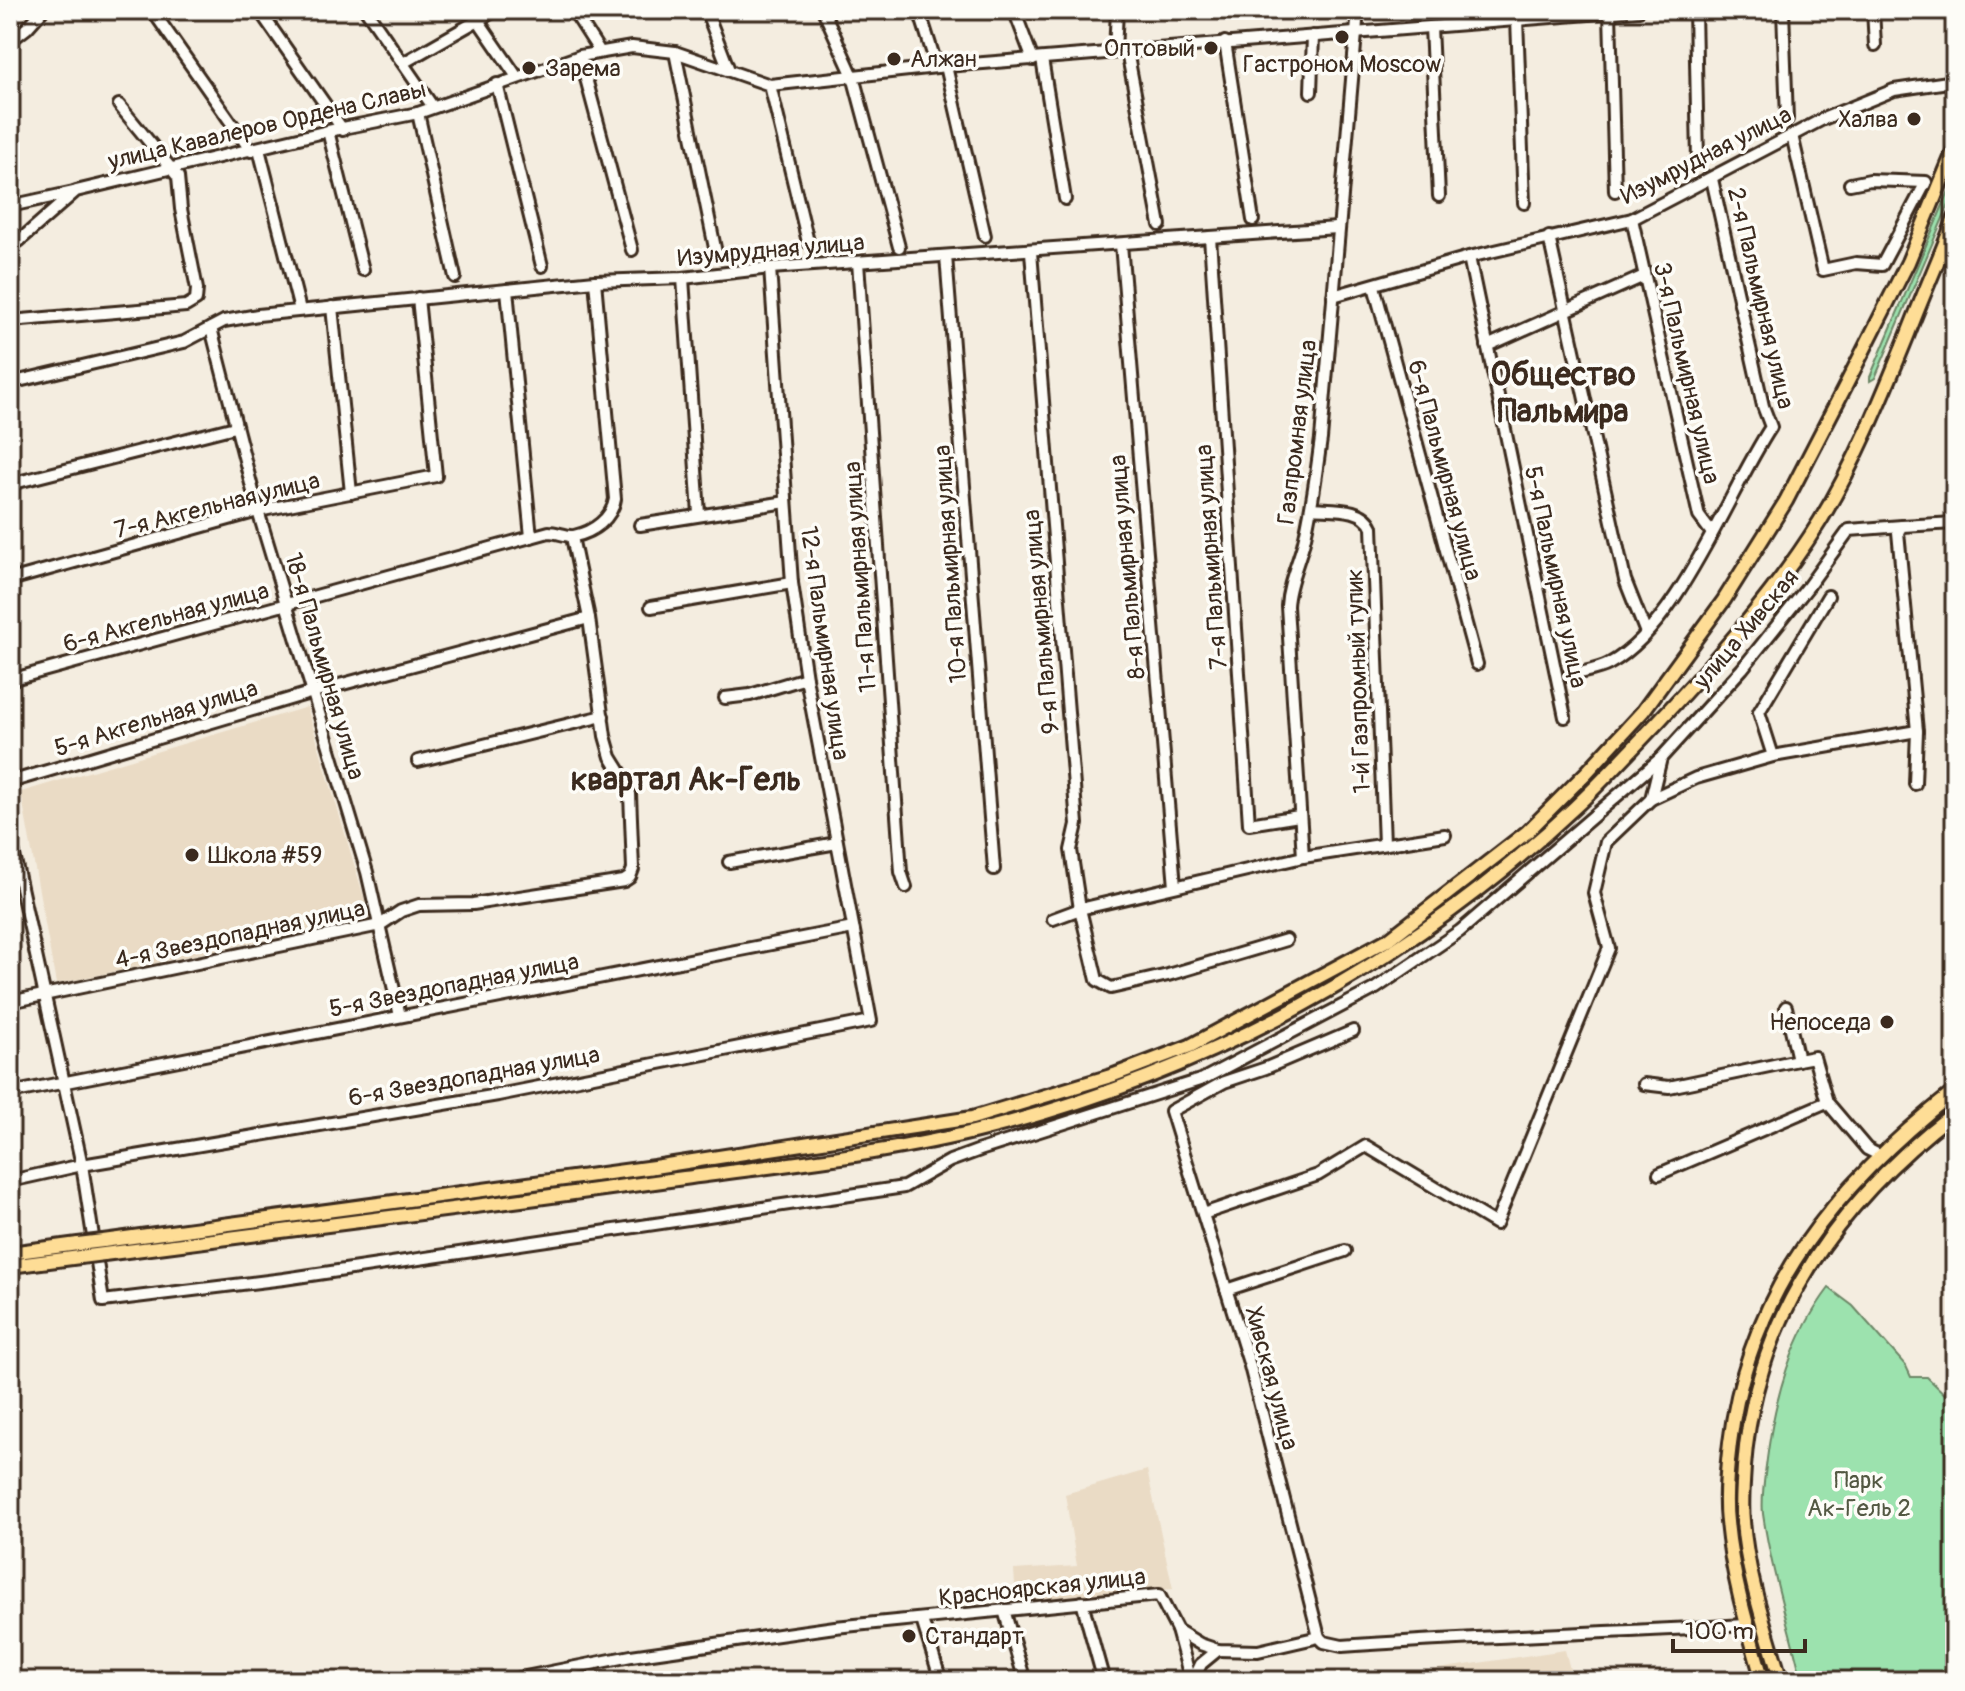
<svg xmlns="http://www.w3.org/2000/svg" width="1965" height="1691" font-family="Pangolin,sans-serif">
  <rect width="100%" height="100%" fill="#f4ede0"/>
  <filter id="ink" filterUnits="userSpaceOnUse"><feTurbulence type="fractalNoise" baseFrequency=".0125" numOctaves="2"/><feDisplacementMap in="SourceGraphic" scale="16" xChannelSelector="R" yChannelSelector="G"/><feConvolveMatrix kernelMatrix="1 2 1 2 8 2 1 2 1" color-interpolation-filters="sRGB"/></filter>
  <g filter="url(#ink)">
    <g fill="#eadbc5">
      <polygon points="307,707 370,917 56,984 21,792"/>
      <polygon points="1147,1470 1173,1589 1016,1601 1014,1570 1077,1566 1065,1494"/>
      <polygon points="1565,1650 1573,1681 1365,1680"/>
    </g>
    <g fill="#9ce2ae" stroke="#6c8666" stroke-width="2">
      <polygon points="1955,177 1955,190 1875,378 1870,381 1870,377"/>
      <path d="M1829,1288l24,18 53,60 5,11h16l28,27v277h-153c-13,-55 -31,-111 -39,-167 -2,-18 2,-38 4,-55 8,-62 24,-121 62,-171z"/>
    </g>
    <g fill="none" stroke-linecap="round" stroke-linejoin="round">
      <g stroke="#3b2a1e" stroke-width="16">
        <g id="minor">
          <polyline points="152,10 251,151"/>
          <polyline points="259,10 343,130"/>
          <polyline points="366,10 433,107"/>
          <polyline points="471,10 517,77"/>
          <polyline points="573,10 600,52"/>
          <polyline points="706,10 729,70"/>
          <polyline points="823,10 853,76 899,247"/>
          <polyline points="919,10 937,67"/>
          <polyline points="1014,10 1033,60"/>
          <polyline points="1695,10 1698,161"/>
          <polyline points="1783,10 1787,119"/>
          <polyline points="1873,10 1875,45"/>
          <polyline points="1610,13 1615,191"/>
          <polyline points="1517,19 1524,203"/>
          <polyline points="1431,27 1439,196"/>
          <polyline points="10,41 27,28 43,10"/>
          <polyline points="1225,42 1253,220"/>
          <polyline points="1127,51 1160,225"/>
          <polyline points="675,52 716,253"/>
          <polyline points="1115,52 1117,10"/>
          <polyline points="580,56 632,250"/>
          <polyline points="1042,59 1065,199"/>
          <polyline points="403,63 496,10"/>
          <polyline points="946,66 985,236"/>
          <polyline points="497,84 542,266"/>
          <polyline points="770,85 808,242"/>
          <polyline points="1311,92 1313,36"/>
          <polyline points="418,113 455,277"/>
          <polyline points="328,131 363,270"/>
          <polyline points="1792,135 1823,270 1856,263 1882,265 1926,182 1870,180 1850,184"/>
          <polyline points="259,149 300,310"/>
          <polyline points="10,206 74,192"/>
          <polyline points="1632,219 1699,516 1711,532"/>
          <polyline points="1210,237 1249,824 1299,816"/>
          <polyline points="1549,237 1625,580 1646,633"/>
          <polyline points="10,243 19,241 76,191 328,131 418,113 580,56 632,47 675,52 770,85 946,66 1639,10"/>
          <polyline points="1121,244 1175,886"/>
          <polyline points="1031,252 1077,824 1071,850 1080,909 1097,980 1111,988 1168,975 1286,940"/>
          <polyline points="946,256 994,869"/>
          <polyline points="1469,257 1565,717"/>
          <polyline points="858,262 901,872 906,887"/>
          <polyline points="683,278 699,514"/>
          <polyline points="1374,286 1477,664"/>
          <polyline points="507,290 531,537"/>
          <polyline points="1333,296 1469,257 1632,219 1823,119 1894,90 1955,81"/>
          <polyline points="332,307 351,493"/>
          <polyline points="10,321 186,306 196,300 197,289 181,209 178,177 119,105"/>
          <polyline points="211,328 258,511 367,872 400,1016"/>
          <polyline points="1487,346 1644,276"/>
          <polyline points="10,383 184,342 224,321 258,315 595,281 683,278 770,268 1337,228"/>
          <polyline points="10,484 235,427"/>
          <path d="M1311,508c21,2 52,-2 61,19l12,317"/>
          <polyline points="640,525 786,502"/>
          <polyline points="10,580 258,511 436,476 418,298"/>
          <polyline points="651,607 792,583"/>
          <path d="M1568,676c13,-4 30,-6 41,-12 70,-38 118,-170 162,-237l-8,-21 -51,-227"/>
          <path d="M10,680l539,-148c7,0 19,5 25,4 20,-4 38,-18 41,-37l-20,-218"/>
          <polyline points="725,698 750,695 806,678"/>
          <polyline points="1773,756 1759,712 1828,596"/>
          <polyline points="418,761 603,716"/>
          <polyline points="10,782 313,692 589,618"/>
          <polyline points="1915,784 1917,731 1898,532 1902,526 1955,523"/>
          <polyline points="1651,799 1661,758 1742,669 1807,588 1849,530 1902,526"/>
          <polyline points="10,837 82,1165 103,1301 284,1279 904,1187 950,1161 980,1150 1203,1079 1376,988 1460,931 1661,758"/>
          <path d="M1303,857l-16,-251c1,-21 10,-40 16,-61 9,-35 13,-71 18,-106l37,-429"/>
          <polyline points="729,862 837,843"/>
          <polyline points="1053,919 1080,909 1303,857 1445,835"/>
          <polyline points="10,1002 380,925 401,911 419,905 473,904 624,881 630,877 633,869 630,794 624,778 611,757 605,736 589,618 572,537"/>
          <polyline points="1786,1007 1798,1060 1814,1057 1827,1102"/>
          <polyline points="1644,1084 1669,1087 1798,1060"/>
          <polyline points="10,1093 853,928"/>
          <polyline points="1659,1174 1827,1102 1867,1149 1879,1155"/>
          <polyline points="10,1181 82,1165 498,1095 871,1021 806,678 792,583 770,268"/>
          <polyline points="1203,1214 1318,1175 1366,1146 1496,1224 1609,948 1594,893 1606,842 1651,799 1696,778 1773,756 1917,731"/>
          <polyline points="1226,1290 1345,1251"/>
          <polyline points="1082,1602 1104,1681"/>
          <polyline points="1004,1610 1025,1681"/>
          <polyline points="922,1620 941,1681"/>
          <polyline points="1177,1630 1191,1681"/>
          <polyline points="1319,1637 1250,1366 1171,1111 1224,1082 1266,1068 1353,1031"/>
          <path d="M505,1681l126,-25 204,-29 324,-32 18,35 23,14 18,6 40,1 61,-14 5,5 18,4c135,-10 270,-13 405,-21"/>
          <polyline points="1193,1681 1201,1664 1218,1650"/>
        </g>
      </g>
      <g stroke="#3b2a1e" stroke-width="18">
        <g id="major">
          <polyline points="103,1241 654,1167 972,1118 1114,1075 1190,1046 1389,939 1527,832 1587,772 1643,711 1724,600 1786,501 1848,381 1908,262 1955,148"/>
          <polyline points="10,1253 78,1244"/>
          <path d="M104,1254c194,-25 387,-49 580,-76 102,-14 205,-24 305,-50 219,-56 421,-165 586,-321 28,-26 53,-54 80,-82 59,-63 119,-130 165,-204 36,-59 62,-123 88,-187 15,-39 32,-77 47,-116"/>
          <polyline points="10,1266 80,1257"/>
          <path d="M1763,1681c-15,-52 -31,-105 -36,-159 -3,-26 0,-54 3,-79 18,-153 108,-260 225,-352"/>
          <path d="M1781,1681c-15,-52 -34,-105 -38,-160 -2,-18 0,-36 1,-54 11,-151 94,-265 211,-355"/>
        </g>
      </g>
      <use href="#minor" stroke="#fdfcf7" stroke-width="10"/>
      <use href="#major" stroke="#fedd96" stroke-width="12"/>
      <g stroke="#3b2a1e" stroke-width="18" stroke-linecap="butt">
        <g id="major-bridge">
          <polyline points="78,1244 103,1241"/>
          <polyline points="80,1257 104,1254"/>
        </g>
      </g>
      <use href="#major-bridge" stroke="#fedd96" stroke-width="12"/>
    </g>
  </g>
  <g fill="#3b2a1e" stroke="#fdfcf7" stroke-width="3">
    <circle cx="1342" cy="37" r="8"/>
    <circle cx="1211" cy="48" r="8"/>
    <circle cx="894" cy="59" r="8"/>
    <circle cx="529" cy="68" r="8"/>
    <circle cx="1914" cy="119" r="8"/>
    <circle cx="192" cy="855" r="8"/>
    <circle cx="1887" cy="1022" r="8"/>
    <circle cx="909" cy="1636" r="8"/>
  </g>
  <g text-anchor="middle" stroke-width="7" stroke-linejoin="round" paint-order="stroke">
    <g font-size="24" fill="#3b2a1e" stroke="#fdfcf7" text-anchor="start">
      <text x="1195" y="56" text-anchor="end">Оптовый</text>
      <text x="910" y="67">Алжан</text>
      <text x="1342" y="72" text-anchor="middle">Гастроном Moscow</text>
      <text x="545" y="76">Зарема</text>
      <text x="1898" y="127" text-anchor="end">Халва</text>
      <text x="208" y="863">Школа #59</text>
      <text x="1871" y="1030" text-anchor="end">Непоседа</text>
      <text x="925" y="1644">Стандарт</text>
    </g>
    <g font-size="24" fill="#3b2a1e" stroke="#fdfcf7">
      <text transform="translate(267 125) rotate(-13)" y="8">улица Кавалеров Ордена Славы</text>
      <text transform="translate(1706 155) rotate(-27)" y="8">Изумрудная улица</text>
      <text transform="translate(771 250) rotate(-5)" y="8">Изумрудная улица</text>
      <text transform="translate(1761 298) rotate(77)" y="8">2-я Пальмирная улица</text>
      <text transform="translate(1687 373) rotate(77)" y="8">3-я Пальмирная улица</text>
      <text transform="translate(1297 432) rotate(-83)" y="8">Газпромная улица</text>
      <text transform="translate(1445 470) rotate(75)" y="8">6-я Пальмирная улица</text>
      <text transform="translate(217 505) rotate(-14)" y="8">7-я Акгельная улица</text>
      <text transform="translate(1211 557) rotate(-94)" y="8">7-я Пальмирная улица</text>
      <text transform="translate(950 564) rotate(-94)" y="8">10-я Пальмирная улица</text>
      <text transform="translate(1127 567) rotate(-95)" y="8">8-я Пальмирная улица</text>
      <text transform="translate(860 577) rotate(-94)" y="8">11-я Пальмирная улица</text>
      <text transform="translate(1556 577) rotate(78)" y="8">5-я Пальмирная улица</text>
      <text transform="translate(166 617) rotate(-15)" y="8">6-я Акгельная улица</text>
      <text transform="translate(1041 622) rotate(-95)" y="8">9-я Пальмирная улица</text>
      <text transform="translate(1746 629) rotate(-50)" y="8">улица Хивская</text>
      <text transform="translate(825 643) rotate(82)" y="8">12-я Пальмирная улица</text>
      <text transform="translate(325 666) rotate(74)" y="8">18-я Пальмирная улица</text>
      <text transform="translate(1358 681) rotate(-92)" y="8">1-й Газпромный тупик</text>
      <text transform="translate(156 718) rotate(-17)" y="8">5-я Акгельная улица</text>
      <text transform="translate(240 934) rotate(-12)" y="8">4-я Звездопадная улица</text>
      <text transform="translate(454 985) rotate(-11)" y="8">5-я Звездопадная улица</text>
      <text transform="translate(474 1076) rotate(-10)" y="8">6-я Звездопадная улица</text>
      <text transform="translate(1272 1378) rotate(75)" y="8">Хивская улица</text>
      <text transform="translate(1042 1587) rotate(-6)" y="8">Красноярская улица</text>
    </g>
    <g font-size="24" fill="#535842" stroke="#fdfcf7">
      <text x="1859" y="1488">Парк<tspan x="1859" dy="28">Ак-Гель 2</tspan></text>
    </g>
    <g font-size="32" font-weight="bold" fill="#3b2a1e" stroke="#fdfcf7">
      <text x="1563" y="385">Общество<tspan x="1563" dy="37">Пальмира</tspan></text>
      <text x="686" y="790">квартал Ак-Гель</text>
    </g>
  </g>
  <rect width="1965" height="1691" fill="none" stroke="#fdfcf7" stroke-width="40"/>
  <rect x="20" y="20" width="1925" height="1651" fill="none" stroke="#3b2a1e" stroke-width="3" filter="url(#ink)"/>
  <path d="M1673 1639v12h132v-12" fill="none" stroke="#3b2a1e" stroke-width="4"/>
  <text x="1685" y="1639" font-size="24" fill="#3b2a1e" stroke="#fdfcf7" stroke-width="6" paint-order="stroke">100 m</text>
</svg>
